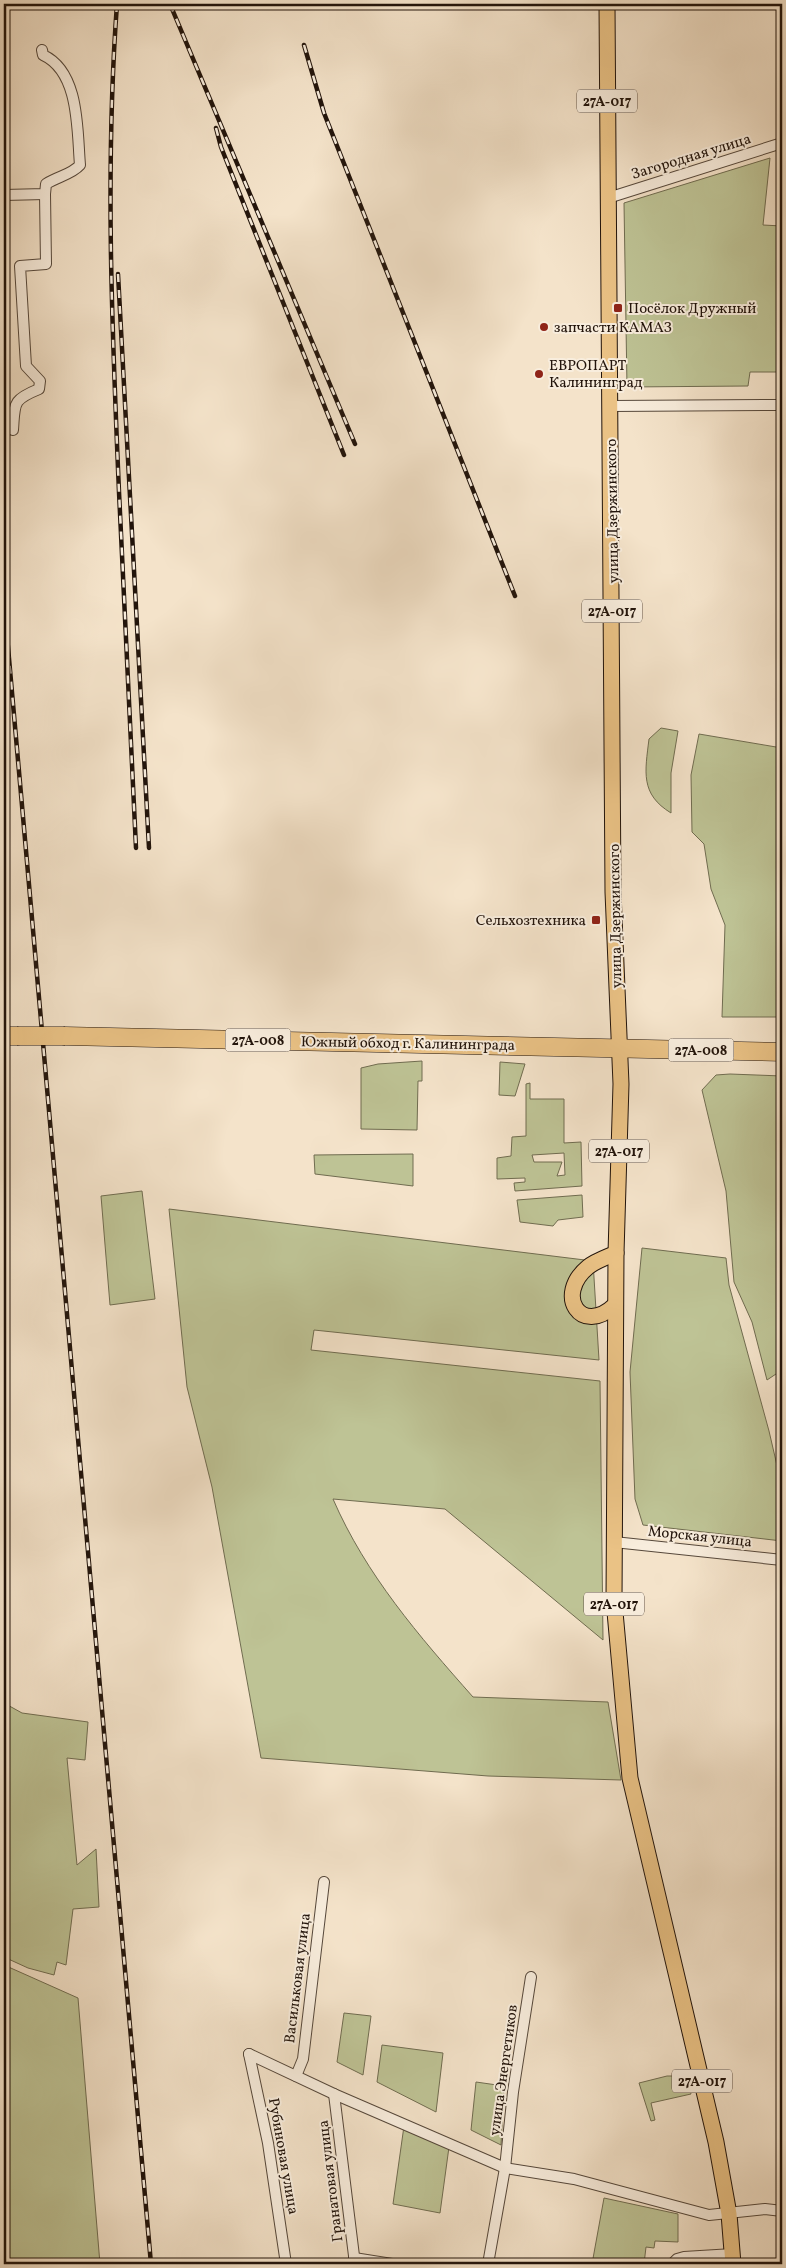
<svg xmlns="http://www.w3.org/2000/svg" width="786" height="2268" font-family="Vollkorn,serif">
  <rect width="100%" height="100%" fill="#f4e3ca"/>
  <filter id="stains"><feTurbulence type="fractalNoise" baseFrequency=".004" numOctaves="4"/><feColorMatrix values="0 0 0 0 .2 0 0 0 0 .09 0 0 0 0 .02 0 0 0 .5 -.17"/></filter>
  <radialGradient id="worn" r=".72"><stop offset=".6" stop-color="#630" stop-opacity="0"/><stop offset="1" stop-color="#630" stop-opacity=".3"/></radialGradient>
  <g fill="#bec395" stroke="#706c50" fill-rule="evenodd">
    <polygon points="770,158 763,225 782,226 782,372 750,372 748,386 627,387 624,203"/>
    <path d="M661,728l17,3 -7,42v40c-31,-19 -26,-41 -22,-74z"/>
    <polygon points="699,734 782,748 782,1017 722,1017 725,925 711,889 704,844 692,832 691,775"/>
    <polygon points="422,1061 422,1081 418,1081 417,1130 361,1129 361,1068 378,1064"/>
    <polygon points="500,1062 525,1064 515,1096 499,1095"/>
    <polygon points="730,1074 782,1076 782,1370 767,1380 752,1322 734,1282 726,1191 702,1090 716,1075"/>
    <path d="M530,1083v16h34v44l17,-1 1,44 -67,5 -1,-8 11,-1v-4l-28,1v-21l14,-2 1,-19 14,-1v-52zM564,1153l1,22 -8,1 5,-14h-28l-2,-7z"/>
    <polygon points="413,1154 413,1186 315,1174 314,1155"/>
    <polygon points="142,1191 155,1299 110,1305 101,1196"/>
    <polygon points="582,1195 583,1217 558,1220 553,1226 520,1222 517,1200"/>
    <path d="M169,1209l424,52 6,99 -285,-30 -3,20 289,31 3,259 -158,-131 -112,-10c33,76 86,137 140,198l135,5 13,78 -133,-4 -227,-18 -49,-271 -25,-100z"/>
    <polygon points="642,1248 726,1258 729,1285 769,1431 782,1487 782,1541 643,1525 635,1499 630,1372"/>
    <polygon points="4,1703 22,1713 88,1722 85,1760 67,1758 77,1865 96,1849 99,1907 73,1909 66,1965 57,1962 54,1975 28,1968 4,1957"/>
    <polygon points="4,1965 78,1998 100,2264 4,2264"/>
    <polygon points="344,2013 371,2016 363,2075 337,2062"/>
    <polygon points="382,2045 443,2053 436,2112 377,2082"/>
    <polygon points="667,2076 687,2076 691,2094 651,2103 655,2120 651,2121 639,2083"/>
    <polygon points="476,2082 504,2086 501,2145 471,2130"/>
    <polygon points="404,2126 449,2147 440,2213 393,2204"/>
    <polygon points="604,2198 678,2214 678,2242 655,2241 654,2248 646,2247 644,2264 592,2264"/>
  </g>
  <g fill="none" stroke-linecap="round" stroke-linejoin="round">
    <g stroke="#56483b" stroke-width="12">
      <g id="street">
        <path d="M4,195l41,-1 1,-10c12,-8 25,-9 34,-19 -3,-34 0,-93 -37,-110l-1,-5"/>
        <polyline points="608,198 782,143"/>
        <polyline points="611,406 782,405"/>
        <path d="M13,430c2,-27 -1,-30 26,-41l1,-8 -14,-15 -6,-100 26,-2 -1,-70"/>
        <polyline points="614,1542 782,1560"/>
        <polyline points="249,2054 334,2094 505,2168 574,2179 709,2215 765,2209 782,2211"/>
        <polyline points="249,2054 268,2143 286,2264"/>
        <polyline points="296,2076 303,2059 324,1882"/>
        <polyline points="334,2094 355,2264"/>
        <polyline points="354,2258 392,2264"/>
        <polyline points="488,2264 505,2168 513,2092 531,1977"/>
        <polyline points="672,2264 677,2259 684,2257 733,2254"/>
      </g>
    </g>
    <g stroke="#22140b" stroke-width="17">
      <g id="primary">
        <polyline points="607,4 613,892 621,1084 616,1253 614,1601 630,1778 716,2142 729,2214 733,2264"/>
        <path d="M615,1305c-34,32 -61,-10 -27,-38 7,-6 19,-10 28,-14"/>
      </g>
    </g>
    <g stroke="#22140b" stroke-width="19">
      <g id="highway">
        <polyline points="4,1036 17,1036"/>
        <polyline points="65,1036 782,1052"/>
      </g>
    </g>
    <use href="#street" stroke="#f8eddd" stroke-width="10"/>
    <use href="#primary" stroke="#eac285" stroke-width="15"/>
    <use href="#highway" stroke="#eac285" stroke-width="18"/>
    <g stroke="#22140b" stroke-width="4.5">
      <g id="rail">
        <path d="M117,4c-12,162 -5,325 2,488 6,118 11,237 17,356"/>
        <polyline points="170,4 355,444"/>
        <polyline points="304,45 324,113 515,596"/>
        <polyline points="216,128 221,147 344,455"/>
        <polyline points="118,274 149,848"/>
        <polyline points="4,602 151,2264"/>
      </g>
    </g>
    <use href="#rail" stroke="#f8eddd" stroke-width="2.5" stroke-dasharray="8" stroke-linecap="butt"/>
    <g stroke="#22140b" stroke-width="19" stroke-linecap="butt">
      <polyline id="highway-bridge" points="17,1036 65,1036"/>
    </g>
    <use href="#highway-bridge" stroke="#eac285" stroke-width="18"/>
  </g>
  <g fill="#8f2418" stroke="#f8eddd" stroke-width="2">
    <rect x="613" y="303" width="10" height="10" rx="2.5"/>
    <circle cx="544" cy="327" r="5"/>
    <circle cx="539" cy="374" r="5"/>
    <rect x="591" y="915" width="10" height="10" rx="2.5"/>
  </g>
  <g text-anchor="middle" stroke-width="4" stroke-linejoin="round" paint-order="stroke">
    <g fill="#f8eddd" stroke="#62554a" stroke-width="1">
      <rect x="577" y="89.5" width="60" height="23" rx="4"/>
      <rect x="582" y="599.5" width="60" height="23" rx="4"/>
      <rect x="225.5" y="1028.5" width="65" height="23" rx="4"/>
      <rect x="668.5" y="1038.5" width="65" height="23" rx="4"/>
      <rect x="589" y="1139.5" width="60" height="23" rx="4"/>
      <rect x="584" y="1592.5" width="60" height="23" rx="4"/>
      <rect x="672" y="2069.5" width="60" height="23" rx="4"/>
    </g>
    <g font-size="14" font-weight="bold" fill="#22140b">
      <text x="607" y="106">27А-017</text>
      <text x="612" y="616">27А-017</text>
      <text x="258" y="1045">27А-008</text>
      <text x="701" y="1055">27А-008</text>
      <text x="619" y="1156">27А-017</text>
      <text x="614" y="1609">27А-017</text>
      <text x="702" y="2086">27А-017</text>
    </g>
    <g font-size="15" fill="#22140b" stroke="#f8eddd">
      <text transform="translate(691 156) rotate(-17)" y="5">Загородная улица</text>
      <text transform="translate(612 511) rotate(-91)" y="5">улица Дзержинского</text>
      <text transform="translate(615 916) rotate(-91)" y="5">улица Дзержинского</text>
      <text transform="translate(408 1043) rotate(1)" y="5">Южный обход г. Калининграда</text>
      <text transform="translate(700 1536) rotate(6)" y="5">Морская улица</text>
      <text transform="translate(297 1978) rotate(-83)" y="5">Васильковая улица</text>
      <text transform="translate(503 2070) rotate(-82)" y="5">улица Энергетиков</text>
      <text transform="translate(284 2156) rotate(80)" y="5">Рубиновая улица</text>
      <text transform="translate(330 2181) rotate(-97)" y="5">Гранатовая улица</text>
    </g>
    <g font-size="15" fill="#22140b" stroke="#f8eddd" text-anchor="start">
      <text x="628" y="313">Посёлок Дружный</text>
      <text x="554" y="332">запчасти КАМАЗ</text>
      <text x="549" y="370">ЕВРОПАРТ<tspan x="549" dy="17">Калининград</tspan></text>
      <text x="586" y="925" text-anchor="end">Сельхозтехника</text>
    </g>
  </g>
  <rect width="786" height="2268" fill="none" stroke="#f4e3ca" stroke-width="20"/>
  <rect x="5" y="5" width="776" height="2258" fill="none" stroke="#22140b" stroke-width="2.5"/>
  <rect x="10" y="10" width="766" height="2248" fill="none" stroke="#22140b"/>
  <rect width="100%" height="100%" filter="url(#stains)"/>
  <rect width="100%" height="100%" fill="url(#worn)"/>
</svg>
